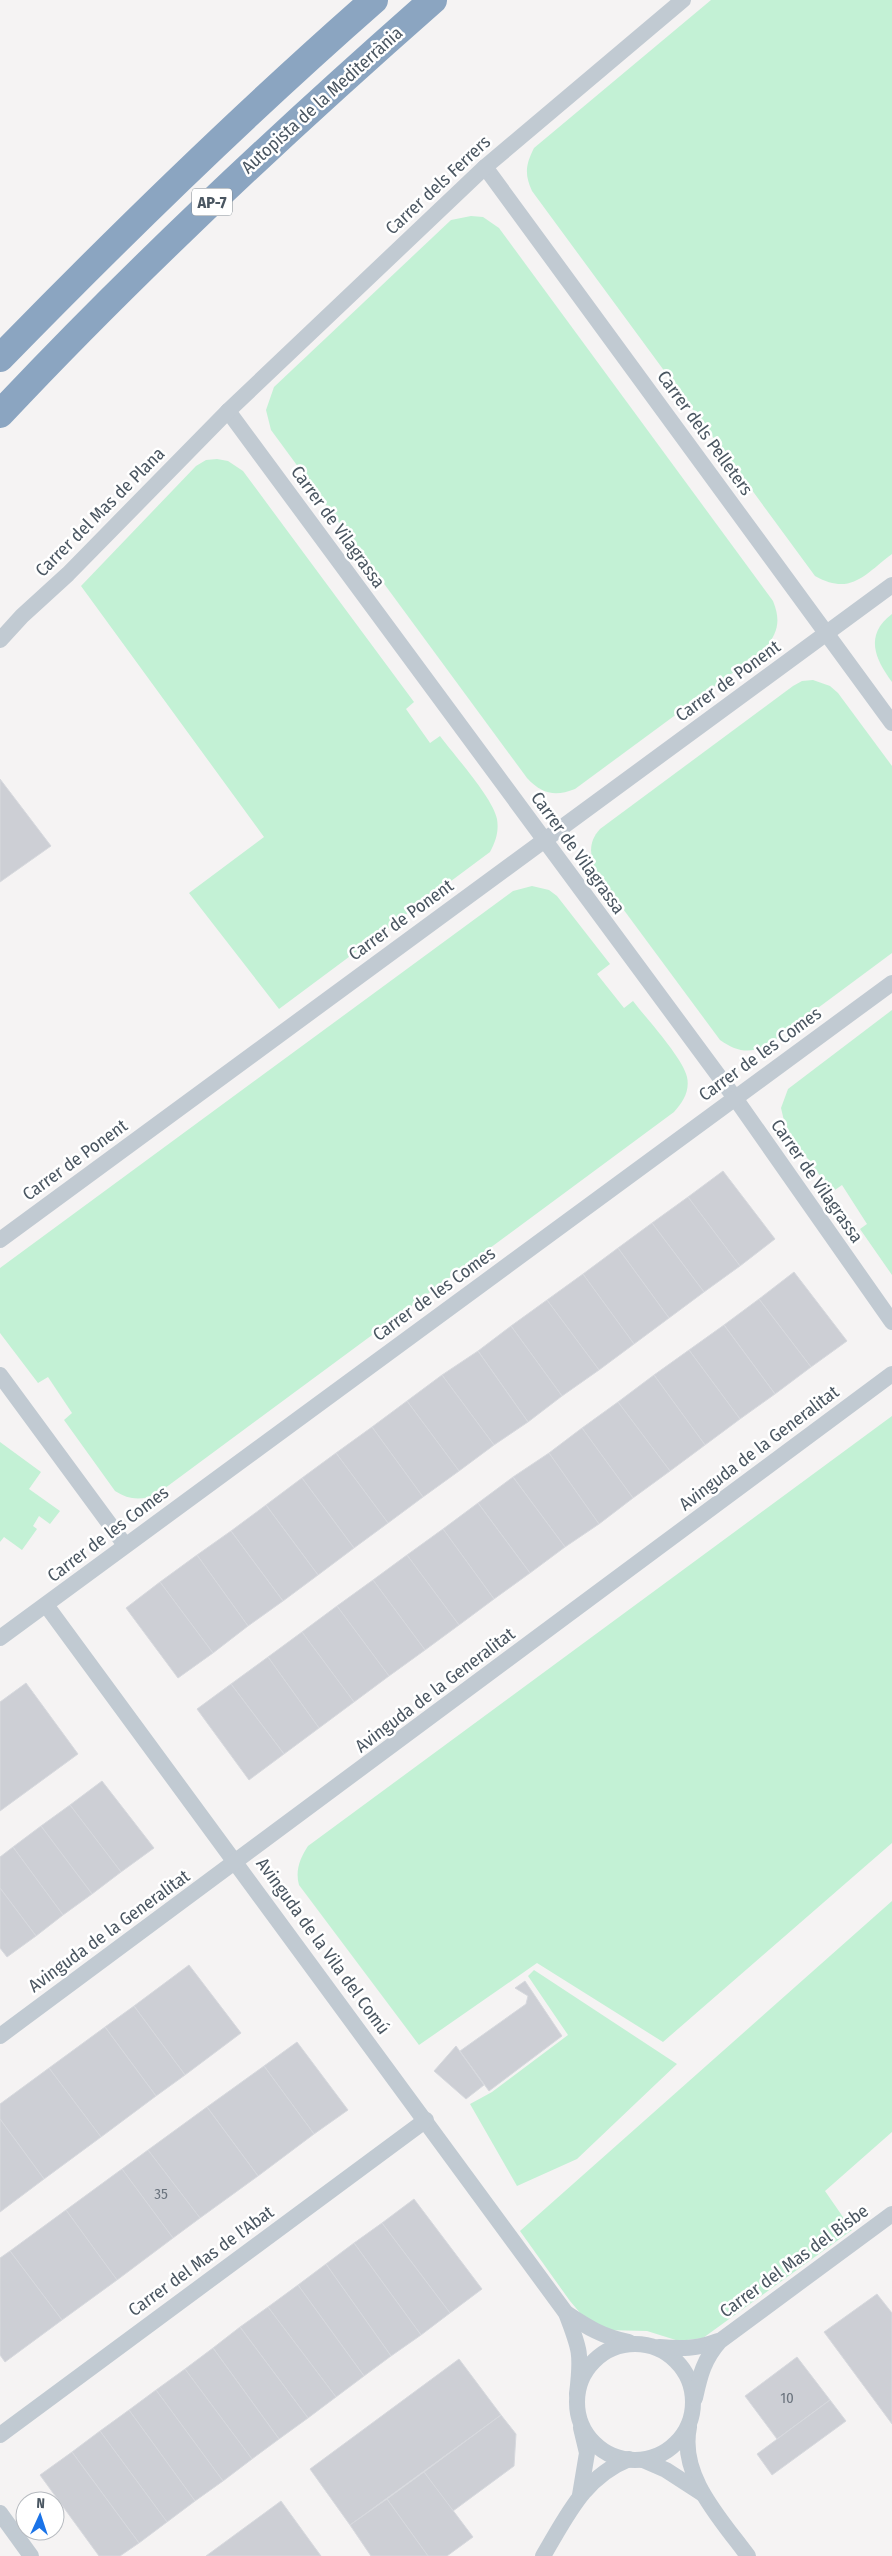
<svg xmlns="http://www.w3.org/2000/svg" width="892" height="2556" font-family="'Fira Sans Condensed',sans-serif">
  <rect width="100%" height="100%" fill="#f5f3f3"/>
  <g fill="#c3f1d5">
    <path d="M711,0h181v554c-28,21 -41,42 -77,22l-283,-385c-8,-17 -6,-27 2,-43z"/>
    <path d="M471,216l12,1 16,11 274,373c8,20 5,31 -8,48l-190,140c-20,8 -33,5 -48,-11l-256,-348 -5,-20 8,-23 177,-167z"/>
    <path d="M217,459l11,2 15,10 171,231 -8,7 24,34 10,-7c14,19 53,62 57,83 2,12 -1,22 -7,33l-211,157 -90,-116 75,-56 -183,-251 115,-120 10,-6z"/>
    <path d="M892,614v68c-17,-23 -28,-47 0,-68z"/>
    <path d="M813,680l17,6 8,7 54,73v187l-124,92c-18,9 -31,7 -48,-5l-125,-169c-5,-17 -7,-29 5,-42l193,-143 9,-5z"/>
    <path d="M532,886l17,4 8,6 53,68 -13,10 27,34 9,-7c13,17 50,57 54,76 3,14 -4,25 -13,35l-517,382c-16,7 -28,6 -42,-3l-51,-71 8,-7 -24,-36 -10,6 -38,-50v-65l513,-377z"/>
    <polygon points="892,1010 892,1275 860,1229 867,1224 842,1185 832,1192 786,1129 781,1108 788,1089"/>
    <path d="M892,1416v427l-229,199 -126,-79 -118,82 -120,-160c-4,-14 1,-27 9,-39z"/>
    <polygon points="0,1442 41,1472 29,1489 60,1511 50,1524 39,1516 33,1526 37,1529 22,1550 4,1537 0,1542"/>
    <polygon points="892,1901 892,2132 825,2191 852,2230 703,2338 679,2341 647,2331 605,2330 581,2314 570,2301 520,2231"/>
    <polygon points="534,1970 677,2064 577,2159 517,2186 470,2104 492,2092 568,2035 528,1976"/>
  </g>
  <g fill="#cdcfd5" stroke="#d7d9de">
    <polygon points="0,779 51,846 0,882"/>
    <polygon points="723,1171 775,1239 740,1266 688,1197"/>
    <polygon points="688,1197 740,1266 704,1292 652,1223"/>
    <polygon points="652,1223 704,1292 669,1318 618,1248"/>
    <polygon points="618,1248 669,1318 634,1344 583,1274"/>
    <polygon points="794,1272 847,1341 811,1367 759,1299"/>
    <polygon points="583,1274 634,1344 599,1370 547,1300"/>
    <polygon points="759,1299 811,1367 775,1394 724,1325"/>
    <polygon points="547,1300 599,1370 562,1396 511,1326"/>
    <polygon points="724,1325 775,1394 740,1419 689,1350"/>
    <polygon points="511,1326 562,1396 528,1422 478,1351"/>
    <polygon points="689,1350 740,1419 705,1445 654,1375"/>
    <polygon points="478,1351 528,1422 494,1445 442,1375"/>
    <polygon points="442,1375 494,1445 459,1471 407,1401"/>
    <polygon points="654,1375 705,1445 670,1471 618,1402"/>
    <polygon points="407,1401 459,1471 423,1497 372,1427"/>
    <polygon points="618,1402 670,1471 633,1498 582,1428"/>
    <polygon points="372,1427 423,1497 388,1523 336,1453"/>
    <polygon points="582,1428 633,1498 599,1524 549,1453"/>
    <polygon points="336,1453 388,1523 354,1548 302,1478"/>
    <polygon points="549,1453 599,1524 565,1547 513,1477"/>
    <polygon points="513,1477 565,1547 530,1573 478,1503"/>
    <polygon points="302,1478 354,1548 318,1575 266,1505"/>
    <polygon points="478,1503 530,1573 494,1599 443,1529"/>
    <polygon points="266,1505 318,1575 283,1601 231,1531"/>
    <polygon points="443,1529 494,1599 459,1625 407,1555"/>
    <polygon points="231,1531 283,1601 248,1626 197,1555"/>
    <polygon points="197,1555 248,1626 213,1653 160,1582"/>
    <polygon points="407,1555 459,1625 425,1650 373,1580"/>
    <polygon points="373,1580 425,1650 389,1676 337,1606"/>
    <polygon points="160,1582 213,1653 178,1678 126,1608"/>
    <polygon points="337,1606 389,1676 354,1702 302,1632"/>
    <polygon points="302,1632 354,1702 319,1728 268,1657"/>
    <polygon points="268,1657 319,1728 284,1754 231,1684"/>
    <polygon points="26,1683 78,1754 0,1811 0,1702"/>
    <polygon points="231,1684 284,1754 249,1780 197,1709"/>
    <polygon points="102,1781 154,1848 121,1872 70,1805"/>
    <polygon points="70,1805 121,1872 92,1894 41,1826"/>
    <polygon points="41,1826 92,1894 63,1915 13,1847"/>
    <polygon points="13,1847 63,1915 36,1936 0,1888 0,1857"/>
    <polygon points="0,1888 36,1936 7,1957 0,1948"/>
    <polygon points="189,1965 241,2033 185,2075 134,2006"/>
    <polygon points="525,1981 562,2036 489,2091 460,2051 526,2004 528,1996 515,1988"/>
    <polygon points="134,2006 185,2075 156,2096 105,2027"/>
    <polygon points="105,2027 156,2096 101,2137 49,2068"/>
    <polygon points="297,2042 348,2110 314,2134 264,2066"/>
    <polygon points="456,2046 484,2085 466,2099 434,2071"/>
    <polygon points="264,2066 314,2134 258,2176 207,2107"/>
    <polygon points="49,2068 101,2137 44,2179 0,2119 0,2104"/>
    <polygon points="207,2107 258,2176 200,2218 148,2150"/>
    <polygon points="0,2119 44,2179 0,2212"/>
    <polygon points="148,2150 200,2218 173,2238 122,2169"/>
    <polygon points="122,2169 173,2238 117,2280 66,2210"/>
    <polygon points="414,2199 482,2289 450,2313 382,2223"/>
    <polygon points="66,2210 117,2280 62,2320 10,2251"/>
    <polygon points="382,2223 450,2313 421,2335 354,2243"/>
    <polygon points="354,2243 421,2335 391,2356 326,2264"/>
    <polygon points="10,2251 62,2320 5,2362 0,2355 0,2258"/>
    <polygon points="326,2264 391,2356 364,2376 298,2285"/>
    <polygon points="298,2285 364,2376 336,2397 268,2307"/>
    <polygon points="877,2294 892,2313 892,2424 824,2332"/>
    <polygon points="268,2307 336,2397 308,2418 240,2327"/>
    <polygon points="240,2327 308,2418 279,2439 213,2348"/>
    <polygon points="213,2348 279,2439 252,2459 185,2369"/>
    <polygon points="797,2357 830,2400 777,2439 745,2396"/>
    <polygon points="459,2359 501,2415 350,2525 310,2469"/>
    <polygon points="185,2369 252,2459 223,2481 156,2390"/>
    <polygon points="156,2390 223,2481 195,2501 129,2410"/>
    <polygon points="830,2400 846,2421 772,2475 757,2454"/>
    <polygon points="129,2410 195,2501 167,2522 100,2431"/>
    <polygon points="501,2415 516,2434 514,2466 453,2511 424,2472"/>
    <polygon points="100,2431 167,2522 139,2543 72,2452"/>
    <polygon points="72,2452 139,2543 120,2556 99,2556 40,2475"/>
    <polygon points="424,2472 473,2537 447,2556 428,2556 387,2499"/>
    <polygon points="387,2499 428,2556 371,2556 350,2525"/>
    <polygon points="281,2501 321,2556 206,2556"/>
  </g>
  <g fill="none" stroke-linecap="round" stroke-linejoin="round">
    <g stroke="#c1cad2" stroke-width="16">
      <polyline points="485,167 892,723"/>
      <polyline points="228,411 735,1098 892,1322"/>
      <polyline points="0,640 22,616 68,574 228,411 485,167 683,0"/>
      <polyline points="0,1240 892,585"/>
      <polyline points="0,1375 125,1545"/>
      <path d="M46,1605l520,708c14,36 16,41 11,81"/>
      <polyline points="0,1638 892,983"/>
      <polyline points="0,2036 892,1374"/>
      <path d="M566,2313c21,14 37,24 63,29"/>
      <circle cx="635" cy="2402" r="58"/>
      <path d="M659,2347c22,2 38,2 59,-6"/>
      <path d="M695,2398c5,-23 9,-39 25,-57l172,-127"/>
      <path d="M689,2427c-10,49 31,91 59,129"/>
      <polyline points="0,2435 426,2120"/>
      <polyline points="643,2460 666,2470 703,2494"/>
      <polyline points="580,2495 587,2453 581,2428"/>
      <polyline points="0,2513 31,2556"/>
      <path d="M543,2556c24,-40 41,-79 86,-97"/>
    </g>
    <g stroke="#8ba5c1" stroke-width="28">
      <path d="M0,358c121,-124 244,-244 374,-358"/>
      <path d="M0,414c137,-146 283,-282 433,-414"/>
    </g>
  </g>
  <g text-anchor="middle" stroke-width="5" stroke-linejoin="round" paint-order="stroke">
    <g font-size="15" fill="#6b747e">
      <text x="161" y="2199">35</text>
      <text x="787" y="2403">10</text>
    </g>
    <rect fill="#fff" stroke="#808990" stroke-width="1" x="192" y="188.5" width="40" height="27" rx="4"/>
    <g font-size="16" font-weight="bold" fill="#4a5661">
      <text x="212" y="208">AP-7</text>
    </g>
    <g font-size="18" fill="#4a5661" stroke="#fff">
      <text transform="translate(322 100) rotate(-42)" y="6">Autopista de la Mediterrània</text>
      <text transform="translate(438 185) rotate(-43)" y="6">Carrer dels Ferrers</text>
      <text transform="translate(705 433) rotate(54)" y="6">Carrer dels Pelleters</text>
      <text transform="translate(100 512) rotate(-45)" y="6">Carrer del Mas de Plana</text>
      <text transform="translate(338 527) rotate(54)" y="6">Carrer de Vilagrassa</text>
      <text transform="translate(728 681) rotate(-36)" y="6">Carrer de Ponent</text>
      <text transform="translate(578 853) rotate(54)" y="6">Carrer de Vilagrassa</text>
      <text transform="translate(401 920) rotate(-36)" y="6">Carrer de Ponent</text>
      <text transform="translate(760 1054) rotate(-36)" y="6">Carrer de les Comes</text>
      <text transform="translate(75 1160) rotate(-36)" y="6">Carrer de Ponent</text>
      <text transform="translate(817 1181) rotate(55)" y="6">Carrer de Vilagrassa</text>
      <text transform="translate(434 1294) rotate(-36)" y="6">Carrer de les Comes</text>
      <text transform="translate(759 1448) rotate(-37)" y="6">Avinguda de la Generalitat</text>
      <text transform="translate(108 1534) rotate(-37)" y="6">Carrer de les Comes</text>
      <text transform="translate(435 1690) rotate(-37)" y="6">Avinguda de la Generalitat</text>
      <text transform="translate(109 1931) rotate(-36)" y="6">Avinguda de la Generalitat</text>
      <text transform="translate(323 1946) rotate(54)" y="6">Avinguda de la Vila del Comú</text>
      <text transform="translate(201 2261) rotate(-36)" y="6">Carrer del Mas de l'Abat</text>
      <text transform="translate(794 2261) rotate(-36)" y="6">Carrer del Mas del Bisbe</text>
    </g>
  </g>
  <g transform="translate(40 2516) rotate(3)"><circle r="24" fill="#ffffff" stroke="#b7bbc0"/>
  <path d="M0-4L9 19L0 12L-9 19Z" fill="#1a73e8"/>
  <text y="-8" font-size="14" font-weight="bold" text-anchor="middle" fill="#4a5661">N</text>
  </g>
</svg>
